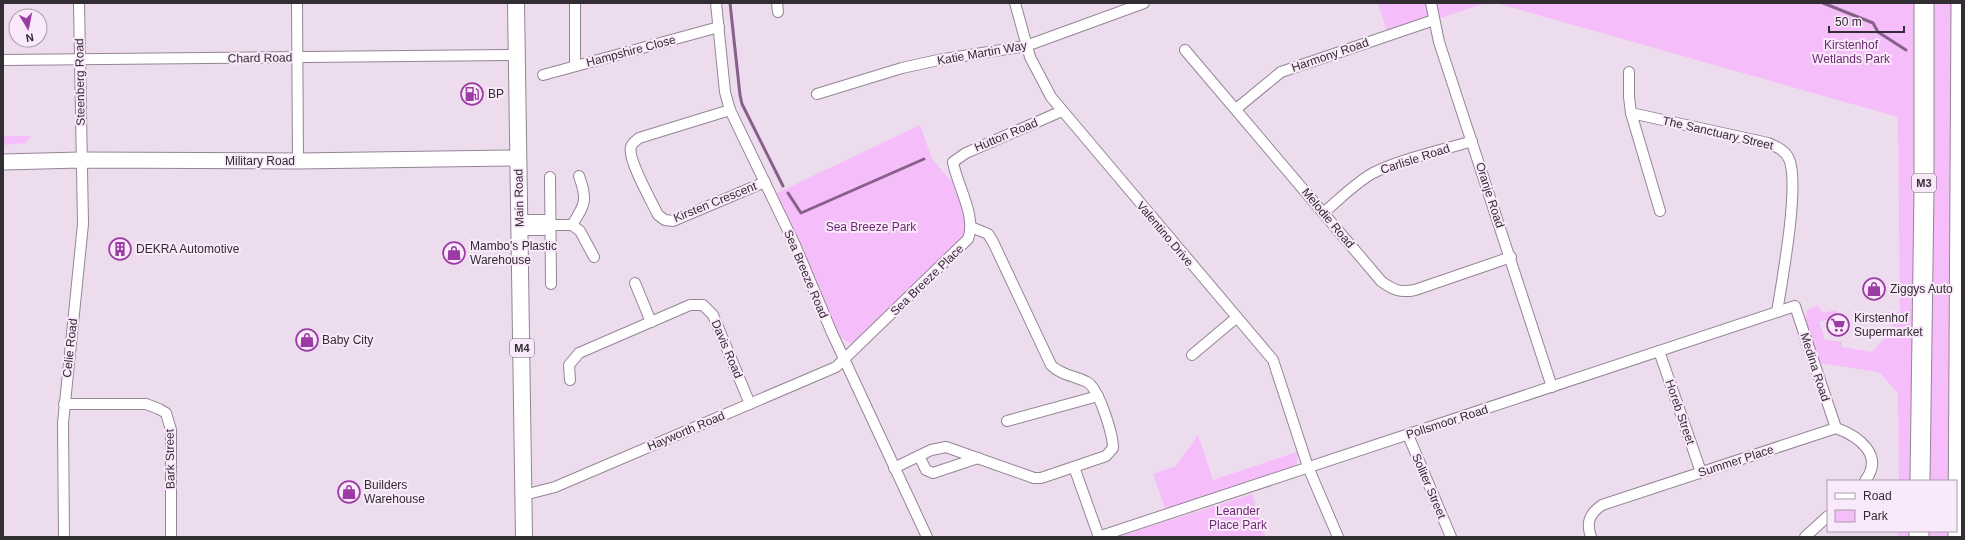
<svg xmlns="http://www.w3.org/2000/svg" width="1965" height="540" font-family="Helvetica,sans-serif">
  <rect width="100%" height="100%" fill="#eddcee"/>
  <g fill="#f5bdf9">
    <polygon points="1378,3 1486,3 1388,35"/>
    <polygon points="1496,3 1962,3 1962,537 1897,537 1897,531 1956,531 1956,481 1899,481 1898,393 1879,372 1818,363 1805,321 1807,310 1818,305 1822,313 1837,310 1836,317 1819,322 1824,335 1823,339 1842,342 1842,347 1872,352 1894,327 1888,322 1888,312 1900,313 1898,117"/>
    <polygon points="920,125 932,159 952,182 967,223 966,234 859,340 850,343 840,337 777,193"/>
    <polygon points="3,136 31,136 26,143 3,145"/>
    <polygon points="1198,435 1213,480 1297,452 1297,463 1290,470 1166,511 1153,474 1176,466"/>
    <polygon points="1252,494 1265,537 1118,537"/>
  </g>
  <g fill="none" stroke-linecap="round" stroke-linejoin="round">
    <g stroke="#87608a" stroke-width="3">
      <polyline points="730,3 740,95 742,104 783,186"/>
      <polyline points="1823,3 1873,23 1878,32 1906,50"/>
      <polyline points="788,193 801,213 924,159"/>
    </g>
    <g stroke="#948595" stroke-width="12">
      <g id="minor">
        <polyline points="297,3 298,161"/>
        <polyline points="575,3 575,66"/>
        <polyline points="716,3 725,92 730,110 795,245 832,333 927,537"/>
        <polyline points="777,3 778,12"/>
        <polyline points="1015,3 1030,57 1051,97 1273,360 1308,467 1338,537"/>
        <polyline points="1431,3 1439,42 1552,387"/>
        <path d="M1185,50l196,231c12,9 19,12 34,9l96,-33"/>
        <polyline points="3,60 518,55"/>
        <polyline points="1629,72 1629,97 1631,113 1660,211"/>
        <polyline points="543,75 719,27"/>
        <polyline points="817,94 902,68 938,60 1026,46 1144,3"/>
        <polyline points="1236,109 1281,72 1434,20"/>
        <path d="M730,110l-91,28c-2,2 -7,5 -8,9 -4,12 21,55 27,68l7,5 8,1 92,-39"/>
        <path d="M1631,113l137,30c9,4 17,7 21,16 11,25 -7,122 -12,153"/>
        <polyline points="550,177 551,284"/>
        <path d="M1323,213c16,-13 32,-30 50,-40 31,-15 67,-22 99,-32"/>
        <polyline points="519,220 544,220 549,225"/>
        <polyline points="572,225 580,231 594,257"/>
        <path d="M519,230h25l5,-5h23c13,-21 16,-24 7,-49"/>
        <polyline points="635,283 651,322"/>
        <polyline points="1659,351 1701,472"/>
        <polyline points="1192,355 1236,318"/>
        <polyline points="570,380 569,365 579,353 690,305 703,305 713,315 750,404"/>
        <polyline points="64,404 146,404 159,409 166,413 171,430 171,537"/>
        <polyline points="1007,421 1098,396"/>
        <polyline points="1408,435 1451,537"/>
        <polyline points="919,456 926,470 933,473 978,458"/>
        <polyline points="1074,467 1099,537"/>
        <path d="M894,468l37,-18 15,-3 88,31h7l65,-22 7,-8c0,-13 -14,-60 -26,-66 -11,-6 -27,-7 -36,-17l-58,-123 -5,-8 -17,-7"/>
        <path d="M524,495l31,-8 281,-120 132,-128c9,-23 -11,-53 -15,-77l13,-9 96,-42"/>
        <polyline points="64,537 63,423 83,224 79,3"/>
        <polyline points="1098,537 1795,306 1836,428"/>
        <path d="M1591,537c-5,-14 -2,-23 11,-32l234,-77c22,8 49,27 29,53"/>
        <polyline points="1805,537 1828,516"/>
      </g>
    </g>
    <g stroke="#948595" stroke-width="17">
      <polyline id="secondary" points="3,162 81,160 298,161 518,158"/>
    </g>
    <g stroke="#948595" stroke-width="18">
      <polyline id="primary" points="516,3 524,537"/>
    </g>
    <g stroke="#948595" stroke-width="21">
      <g id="motorway">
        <polyline points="1920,481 1924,190 1924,3"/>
        <polyline points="1919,537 1919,531"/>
        <polyline points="1958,537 1961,3"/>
      </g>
    </g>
    <use href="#minor" stroke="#fff" stroke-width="10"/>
    <use href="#secondary" stroke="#fff" stroke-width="15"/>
    <use href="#primary" stroke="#fff" stroke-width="16"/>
    <use href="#motorway" stroke="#fff" stroke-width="19"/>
  </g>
  <defs>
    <g id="fuel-ring" transform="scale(1.15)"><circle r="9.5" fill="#fae9fb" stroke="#9a3ca4" stroke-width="1.5"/><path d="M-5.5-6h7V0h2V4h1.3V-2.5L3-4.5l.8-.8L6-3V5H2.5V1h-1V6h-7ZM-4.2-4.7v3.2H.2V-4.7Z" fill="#9a3ca4"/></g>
    <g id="building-ring" transform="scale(1.15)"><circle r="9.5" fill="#fae9fb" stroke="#9a3ca4" stroke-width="1.5"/><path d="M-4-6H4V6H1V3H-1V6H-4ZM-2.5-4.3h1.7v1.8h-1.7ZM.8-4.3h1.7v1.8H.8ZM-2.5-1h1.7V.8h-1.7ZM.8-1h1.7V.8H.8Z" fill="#9a3ca4"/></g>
    <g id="shop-ring" transform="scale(1.15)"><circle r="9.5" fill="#fae9fb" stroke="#9a3ca4" stroke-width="1.5"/><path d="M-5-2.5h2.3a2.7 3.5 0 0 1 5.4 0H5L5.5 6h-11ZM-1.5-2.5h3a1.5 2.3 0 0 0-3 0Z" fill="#9a3ca4"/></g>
    <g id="supermarket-ring" transform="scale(1.15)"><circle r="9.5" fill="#fae9fb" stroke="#9a3ca4" stroke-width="1.5"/><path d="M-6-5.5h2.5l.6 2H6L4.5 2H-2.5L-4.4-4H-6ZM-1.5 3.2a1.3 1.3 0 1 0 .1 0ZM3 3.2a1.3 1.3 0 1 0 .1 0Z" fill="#9a3ca4"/></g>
  </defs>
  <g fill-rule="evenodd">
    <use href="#fuel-ring" x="472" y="94"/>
    <use href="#building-ring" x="120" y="249"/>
    <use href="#shop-ring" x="454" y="253"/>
    <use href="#shop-ring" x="1874" y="289"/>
    <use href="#supermarket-ring" x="1838" y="325"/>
    <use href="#shop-ring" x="307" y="340"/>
    <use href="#shop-ring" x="349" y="492"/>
  </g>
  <g text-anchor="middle" stroke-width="4" stroke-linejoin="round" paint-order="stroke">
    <g fill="#fae9fb" stroke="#6e656f" stroke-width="1">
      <rect x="1912" y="174" width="24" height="18" rx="3"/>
      <rect x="510" y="339" width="24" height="18" rx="3"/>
    </g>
    <g font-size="11" font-weight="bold" fill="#322c33">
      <text x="1924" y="187">M3</text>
      <text x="522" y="352">M4</text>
    </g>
    <g font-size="12" fill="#6b2b72" stroke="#fae9fb">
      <text x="1851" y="49">Kirstenhof<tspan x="1851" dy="14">Wetlands Park</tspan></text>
      <text x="871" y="231">Sea Breeze Park</text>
      <text x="1238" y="515">Leander<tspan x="1238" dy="14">Place Park</tspan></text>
    </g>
    <g font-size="12" fill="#322c33" stroke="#fae9fb">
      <text transform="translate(631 51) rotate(-15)" y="4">Hampshire Close</text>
      <text transform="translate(982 53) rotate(-10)" y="4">Katie Martin Way</text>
      <text transform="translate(1330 55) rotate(-19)" y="4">Harmony Road</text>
      <text transform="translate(260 58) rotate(-1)" y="4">Chard Road</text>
      <text transform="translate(80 82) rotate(-91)" y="4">Steenberg Road</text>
      <text transform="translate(1718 133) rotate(13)" y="4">The Sanctuary Street</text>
      <text transform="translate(1006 135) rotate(-23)" y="4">Hutton Road</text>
      <text transform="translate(1415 159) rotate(-18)" y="4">Carlisle Road</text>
      <text x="260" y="165">Military Road</text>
      <text transform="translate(1490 195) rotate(72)" y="4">Oranje Road</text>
      <text transform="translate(519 198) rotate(-91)" y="4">Main Road</text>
      <text transform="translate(715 202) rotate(-22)" y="4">Kirsten Crescent</text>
      <text transform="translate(1328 218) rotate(50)" y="4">Melodie Road</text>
      <text transform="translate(1165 234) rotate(50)" y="4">Valentino Drive</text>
      <text transform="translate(806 274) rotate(67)" y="4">Sea Breeze Road</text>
      <text transform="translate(927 280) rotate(-44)" y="4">Sea Breeze Place</text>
      <text transform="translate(70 348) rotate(-84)" y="4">Celie Road</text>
      <text transform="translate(727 349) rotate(67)" y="4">Davis Road</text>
      <text transform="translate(1815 367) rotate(72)" y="4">Medina Road</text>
      <text transform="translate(1680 412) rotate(71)" y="4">Horeb Street</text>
      <text transform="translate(1447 422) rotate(-18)" y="4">Pollsmoor Road</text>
      <text transform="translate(686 431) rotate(-23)" y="4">Hayworth Road</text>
      <text transform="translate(170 459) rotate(-91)" y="4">Bark Street</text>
      <text transform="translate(1736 461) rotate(-18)" y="4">Summer Place</text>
      <text transform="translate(1429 486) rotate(67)" y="4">Soliter Street</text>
    </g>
    <g font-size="12" fill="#322c33" stroke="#fae9fb" text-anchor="start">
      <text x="488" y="98">BP</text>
      <text x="470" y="250">Mambo's Plastic<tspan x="470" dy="14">Warehouse</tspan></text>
      <text x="136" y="253">DEKRA Automotive</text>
      <text x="1890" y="293">Ziggys Auto</text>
      <text x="1854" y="322">Kirstenhof<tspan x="1854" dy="14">Supermarket</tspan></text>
      <text x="322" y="344">Baby City</text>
      <text x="364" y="489">Builders<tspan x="364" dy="14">Warehouse</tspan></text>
    </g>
  </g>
  <rect width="1965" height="540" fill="none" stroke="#322c33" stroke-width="8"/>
  <rect x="1827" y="480" width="130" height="52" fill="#fae9fb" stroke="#aa9dab"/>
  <rect x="1835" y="493" width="20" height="6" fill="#ffffff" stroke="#aa9dab"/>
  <text x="1863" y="500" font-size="12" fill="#322c33">Road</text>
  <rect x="1835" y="510" width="20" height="12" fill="#f5bdf9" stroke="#aa9dab"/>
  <text x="1863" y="520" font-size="12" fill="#322c33">Park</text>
  <g transform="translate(28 28) rotate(170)"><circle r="19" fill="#fae9fb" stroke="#aa9dab"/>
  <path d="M0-3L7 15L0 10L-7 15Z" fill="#9a3ca4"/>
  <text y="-6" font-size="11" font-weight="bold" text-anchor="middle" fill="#322c33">N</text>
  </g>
  <path d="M1829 26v6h75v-6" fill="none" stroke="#322c33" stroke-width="2"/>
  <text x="1835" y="26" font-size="12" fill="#322c33" stroke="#fae9fb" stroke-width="3" paint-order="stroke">50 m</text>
</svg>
